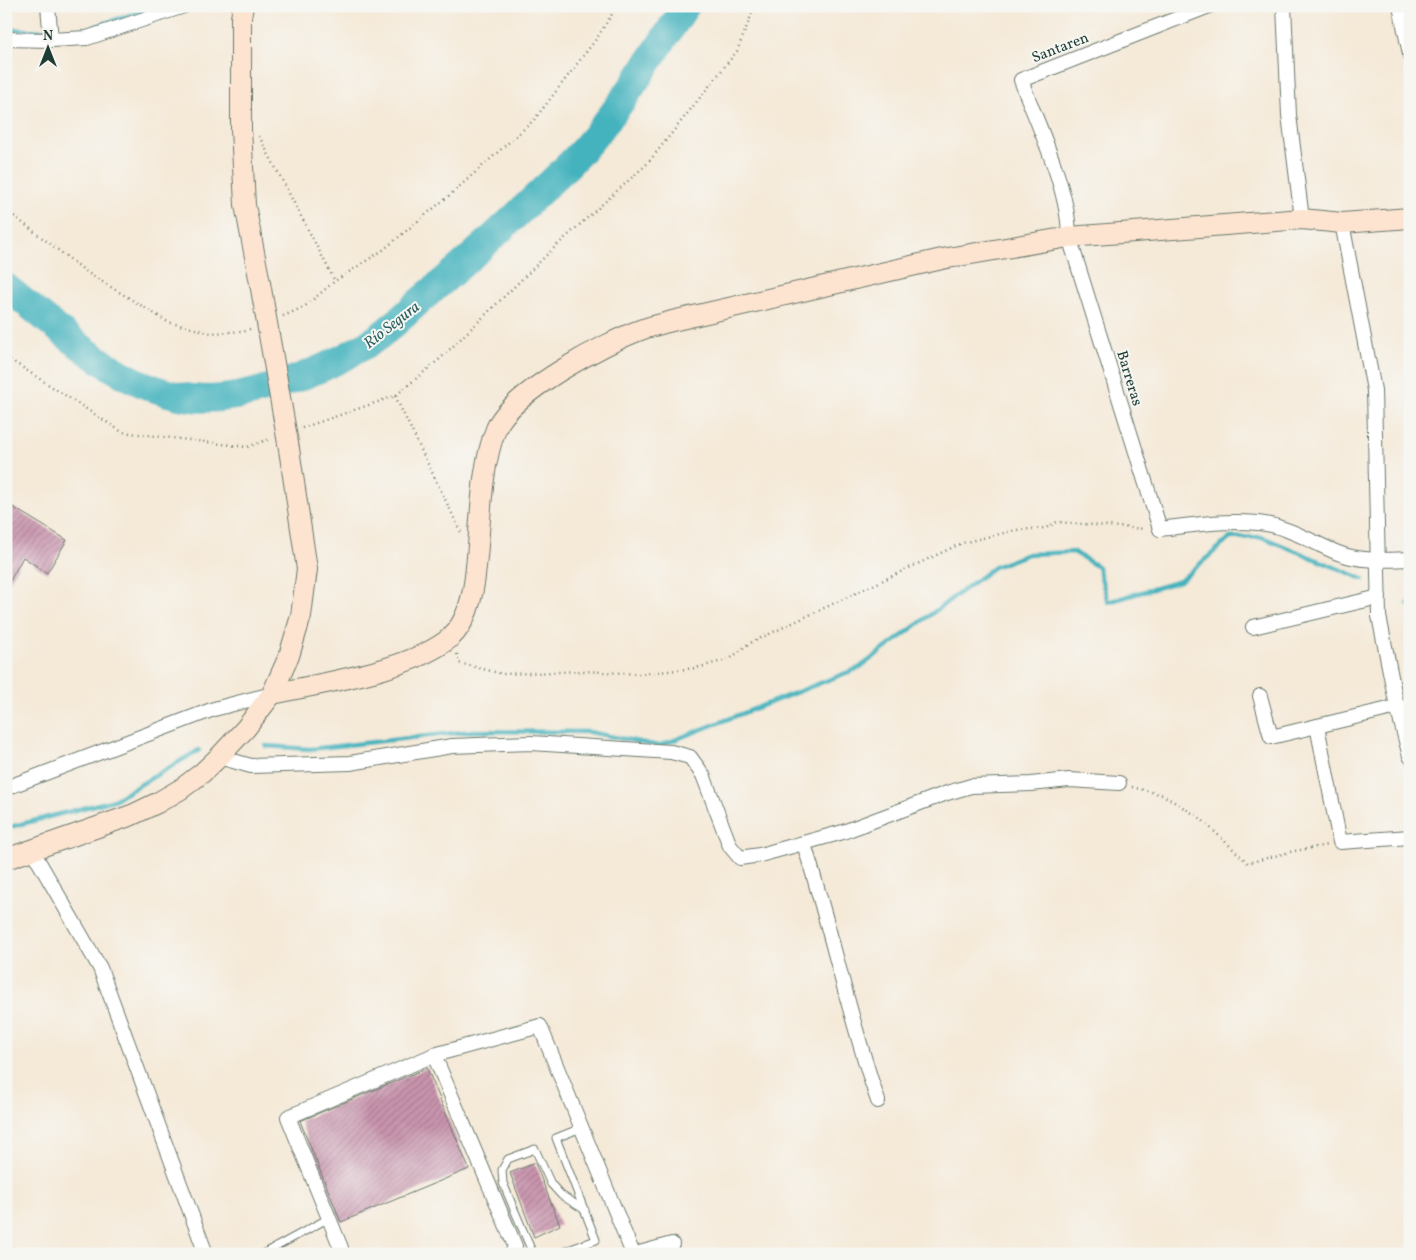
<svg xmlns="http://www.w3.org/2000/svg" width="1416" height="1260" font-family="Vollkorn,serif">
  <defs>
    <pattern id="building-hatch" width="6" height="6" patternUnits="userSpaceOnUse" patternTransform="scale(1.25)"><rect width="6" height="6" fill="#c994ae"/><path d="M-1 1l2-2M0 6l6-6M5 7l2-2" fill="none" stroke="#a37a8e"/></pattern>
  </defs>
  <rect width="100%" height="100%" fill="#f6f6f2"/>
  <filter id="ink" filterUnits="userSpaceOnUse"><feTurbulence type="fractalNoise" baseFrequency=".02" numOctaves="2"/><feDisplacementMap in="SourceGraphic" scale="10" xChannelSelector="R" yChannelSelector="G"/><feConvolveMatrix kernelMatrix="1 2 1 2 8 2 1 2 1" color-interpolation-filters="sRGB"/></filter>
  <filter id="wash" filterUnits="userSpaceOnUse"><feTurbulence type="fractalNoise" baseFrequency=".0096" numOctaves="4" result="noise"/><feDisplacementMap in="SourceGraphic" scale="20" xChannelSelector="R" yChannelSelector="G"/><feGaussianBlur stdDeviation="1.12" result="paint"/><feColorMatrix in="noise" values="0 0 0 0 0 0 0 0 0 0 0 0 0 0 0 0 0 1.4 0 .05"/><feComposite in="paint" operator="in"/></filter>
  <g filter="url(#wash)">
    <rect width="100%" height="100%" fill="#f5e9d7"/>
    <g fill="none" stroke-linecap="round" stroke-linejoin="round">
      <g stroke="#44b3be" stroke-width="4.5">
        <polyline points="6,29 76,33 157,6"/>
        <polyline points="1408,604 1410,605"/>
        <polyline points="266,746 310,749 473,731 589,732 659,746 859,668 994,567 1028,554 1074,552 1098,567 1108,602 1180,581 1230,538 1262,537 1363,579"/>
        <polyline points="6,828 114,800 199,750"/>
      </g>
      <path stroke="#44b3be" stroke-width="28" d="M6,287c54,42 105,94 173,109 56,13 143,-24 190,-53 20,-12 37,-30 54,-45 39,-32 75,-65 111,-100 15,-14 30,-28 44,-43 42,-45 73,-98 108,-149"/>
    </g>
    <g id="blocks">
      <g fill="url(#building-hatch)">
        <polygon points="6,503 67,540 47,573 23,557 6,588"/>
        <polygon points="427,1068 469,1169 341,1222 300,1121"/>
        <polygon points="535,1163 560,1225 534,1237 510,1173"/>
      </g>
    </g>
  </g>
  <g filter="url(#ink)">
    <use href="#blocks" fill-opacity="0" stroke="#6a796d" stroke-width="1"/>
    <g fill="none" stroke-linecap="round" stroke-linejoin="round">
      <g stroke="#6a796d" stroke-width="9">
        <g id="lane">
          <polyline points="584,1245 589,1254"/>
          <polyline points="263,1254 329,1218"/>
          <polyline points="533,1254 503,1183 502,1170 508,1159 535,1149 551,1184 561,1195 585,1210"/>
          <polyline points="557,1254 596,1240 556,1138 581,1128"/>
        </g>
      </g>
      <g stroke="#6a796d" stroke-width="16">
        <g id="street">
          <polyline points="48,6 51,40 87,38 184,6"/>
          <path d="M1209,6l-188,74c17,46 48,109 48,157l91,292c35,-4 75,-11 111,-4 23,5 45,19 67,28 23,9 48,7 72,6"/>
          <polyline points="1284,6 1289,115 1302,219"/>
          <polyline points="1400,6 1410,54"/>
          <polyline points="6,39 51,40"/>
          <polyline points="1342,223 1374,390 1379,616 1397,707 1410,756"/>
          <polyline points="1253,627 1379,597"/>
          <polyline points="1260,696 1271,737 1397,707 1410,708"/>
          <polyline points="1317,726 1340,842 1410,837"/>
          <polyline points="219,757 251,766 350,763 452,746 531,743 671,752 690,757 703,775 730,846 740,858 760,855 843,832 947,793 971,786 1031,784 1069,780 1119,783"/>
          <polyline points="6,788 214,709 272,694"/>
          <path d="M804,844c27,85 45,173 74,257"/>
          <polyline points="32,850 100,968 206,1254"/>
          <polyline points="434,1055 515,1246 512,1254"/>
          <polyline points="339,1254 341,1248 288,1117 434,1055 540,1026 633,1254"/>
          <polyline points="636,1254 672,1244"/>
        </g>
      </g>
      <g stroke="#6a796d" stroke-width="22">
        <g id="secondary">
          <polyline points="243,6 241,18 241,129 245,205 260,283"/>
          <path d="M272,694c50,-11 141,-24 179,-57 18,-17 23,-46 25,-70 5,-43 4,-98 20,-138 14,-36 110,-87 147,-100 9,-3 19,-5 29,-8l270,-62 127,-22 233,-18 40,4 68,-5"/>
          <polyline points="6,859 132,815 157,803 181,789 202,773 219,757 246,728 272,694 289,656 301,616 307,569 289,449"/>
        </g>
      </g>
      <g stroke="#6a796d" stroke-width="2.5" stroke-dasharray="1 4" stroke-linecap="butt">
        <polyline points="259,136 335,281"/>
        <polyline points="6,210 88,273 168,322 211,333 245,331 252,328"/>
        <polyline points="283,316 304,307 335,281 383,250 451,194 534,120 597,38 617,6"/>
        <polyline points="6,357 122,432 247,447 270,439"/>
        <polyline points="395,396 461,532"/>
        <polyline points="302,428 395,396 441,358 555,247 648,163 737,51 755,6"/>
        <polyline points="457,654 459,663 503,674 583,671 640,674 696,668 730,659 748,644 962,543 1016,530 1046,528 1057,522 1145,529"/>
        <polyline points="1132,787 1163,795 1200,818 1248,863 1290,852 1327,845"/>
      </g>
      <use href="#lane" stroke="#fff" stroke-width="7"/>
      <use href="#street" stroke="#fff" stroke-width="14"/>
      <use href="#secondary" stroke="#fde4d0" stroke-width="20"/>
      <g stroke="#6a796d" stroke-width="22" stroke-linecap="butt">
        <polyline id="secondary-bridge" points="260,283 289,449"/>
      </g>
      <use href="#secondary-bridge" stroke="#fde4d0" stroke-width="20"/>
    </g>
  </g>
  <g text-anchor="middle" stroke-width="4" stroke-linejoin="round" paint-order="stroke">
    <g font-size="15" fill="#1f3d34" stroke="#f6f6f2">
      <text transform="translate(1060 47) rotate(-21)" y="5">Santaren</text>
      <text transform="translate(1130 378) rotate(73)" y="5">Barreras</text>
    </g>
    <g font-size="16" font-style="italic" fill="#2a605d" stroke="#f6f6f2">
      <text transform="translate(391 324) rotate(-38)" y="6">Río Segura</text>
    </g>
  </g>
  <rect width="1416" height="1260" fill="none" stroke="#f6f6f2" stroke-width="25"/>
  <g transform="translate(48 48)" stroke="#f6f6f2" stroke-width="4" paint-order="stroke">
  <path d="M0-4L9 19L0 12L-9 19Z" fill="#1f3d34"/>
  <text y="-8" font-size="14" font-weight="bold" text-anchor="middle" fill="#1f3d34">N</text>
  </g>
</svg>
